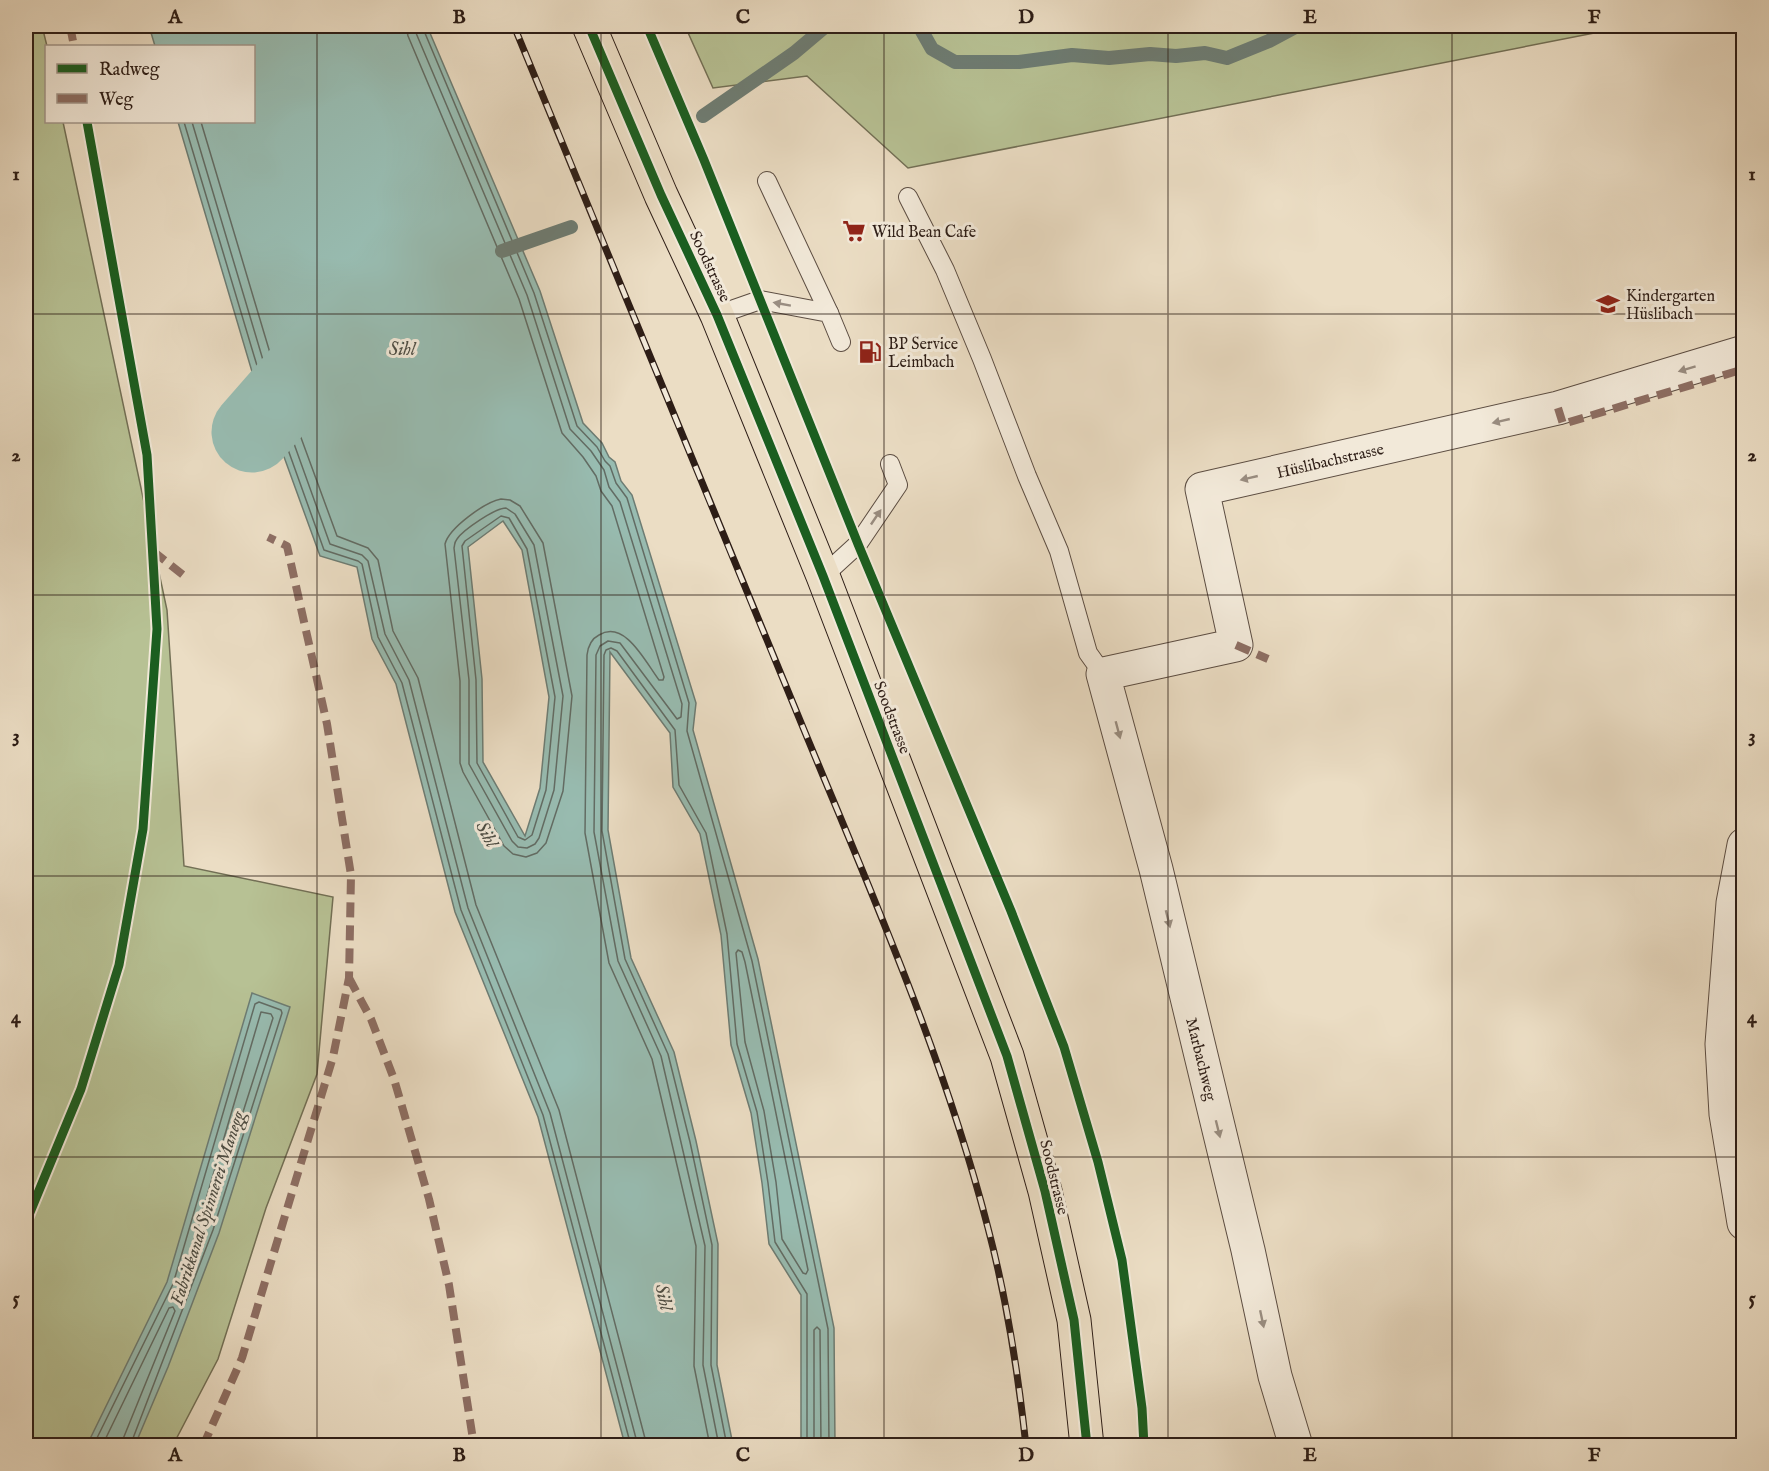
<svg xmlns="http://www.w3.org/2000/svg" width="1769" height="1471" font-family="'IM FELL English',serif">
  <rect width="100%" height="100%" fill="#ebddc4"/>
  <filter id="stains"><feTurbulence type="fractalNoise" baseFrequency=".00333" numOctaves="4"/><feColorMatrix values="0 0 0 0 .2 0 0 0 0 .09 0 0 0 0 .02 0 0 0 .5 -.17"/></filter>
  <radialGradient id="worn" r=".72"><stop offset=".6" stop-color="#630" stop-opacity="0"/><stop offset="1" stop-color="#630" stop-opacity=".3"/></radialGradient>
  <g fill="#b7c194" stroke="#726f55" stroke-width="1.5">
    <polygon points="26,26 42,26 47,46 46,122 63,122 167,610 184,866 333,897 317,1074 266,1208 218,1359 173,1445 26,1445"/>
    <polygon points="685,26 1630,26 908,168 807,76 713,88"/>
  </g>
  <g fill="#98bcb1" stroke="#6d7c73" stroke-width="1.5" fill-rule="evenodd">
    <path d="M149,26h278l113,265 43,132 19,20 7,14 6,5 6,19 11,14 64,208 -3,27 65,229 76,369 1,117h-34v-150l-32,-51 -7,-61 -11,-70 -20,-68 -10,-110 -21,-101 -27,-47 -3,-54 -60,-81 -2,178 23,128 43,94 22,89 22,103 -1,121 16,80h-108l-87,-328 -83,-205 -59,-228 -24,-45 -15,-72 -37,-11 -45,-124 -14,-30 -83,-280h76v-76h-99zM503,521l19,29 27,147 -9,91 -15,48 -42,-74 -1,-83 -14,-132z"/>
    <polygon points="252,993 290,1007 219,1233 168,1367 135,1445 87,1445 167,1282"/>
  </g>
  <g fill="none" stroke-linecap="round" stroke-linejoin="round">
    <g stroke="#626c64" stroke-width="1.5">
      <path d="M406,26l2,10 111,263 43,134 21,24 13,19 5,15 11,15 52,171 -1,3h-4c-13,-17 -34,-61 -60,-45 -8,4 -11,12 -12,20l-2,178 24,130 43,96 44,187 -2,120 16,80"/>
      <polyline points="415,26 416,33 527,295 570,429 591,451 604,470 609,487 620,502 682,704 681,717 677,719 620,643 608,641 600,646 596,655 594,832 618,961 661,1056 705,1246 703,1365 719,1446"/>
      <polyline points="422,26 534,293 577,426 597,447 605,461 610,466 616,483 627,498 689,703 687,731 752,961 828,1329 829,1446"/>
      <polyline points="184,122 267,399 281,430 324,550 358,561 362,564 378,637 402,683 461,910 543,1115 631,1446"/>
      <polyline points="192,122 274,397 288,427 330,544 362,555 368,561 385,634 409,680 468,908 550,1113 638,1446"/>
      <polyline points="201,122 282,393 296,424 337,536 368,548 378,560 393,631 418,678 476,905 559,1110 647,1446"/>
      <path d="M501,499l9,1 10,6 23,37 29,153 -9,95 -17,52 -9,10 -11,4 -13,-3 -9,-8 -41,-74 -3,-9v-82l-15,-137c4,-16 40,-42 56,-45z"/>
      <path d="M506,508l9,6 19,31 29,151 -9,94 -15,48 -4,6 -8,4 -9,-1 -6,-6 -43,-77v-84l-15,-132c1,-4 0,-5 3,-9 6,-9 38,-31 49,-31z"/>
      <polygon points="501,516 509,518 527,549 555,697 546,790 532,835 525,840 518,837 477,763 476,680 462,546 465,541"/>
      <polygon points="738,950 742,952 745,962 808,1270 806,1274 803,1273 782,1239 776,1182 764,1111 745,1042 736,953"/>
      <polygon points="261,1012 271,1014 273,1018 206,1228 194,1259 191,1260 189,1257"/>
      <polyline points="93,1446 173,1284 255,1004 259,1002 281,1010 282,1013 213,1230 130,1446"/>
      <polyline points="102,1446 169,1308 173,1307 175,1311 123,1439 122,1446"/>
      <polyline points="727,1446 711,1365 712,1245 690,1142 668,1054 625,959 602,831 604,655 606,650 611,648 617,651 675,730 679,785 706,833 727,934 737,1044 757,1112 768,1183 775,1242 807,1294 807,1446"/>
      <polyline points="814,1446 814,1330 817,1327 820,1330 821,1446"/>
    </g>
    <g stroke="#6d7c73" stroke-width="14">
      <polyline points="919,26 932,49 955,62 1019,62 1072,55 1109,58 1150,54 1176,56 1205,53 1227,58 1269,41 1297,26"/>
      <polyline points="703,116 794,53 826,26"/>
      <polyline points="502,251 571,227"/>
    </g>
    <polyline stroke="#98bcb1" stroke-width="81" points="252,432 341,330"/>
    <g stroke="#5c4d42" stroke-width="20">
      <g id="lane">
        <polyline points="767,181 829,313"/>
        <polyline points="908,197 945,270 982,359 1027,476 1059,551 1088,653 1103,674"/>
        <polyline points="717,315 760,300 829,313 841,342"/>
        <polyline points="823,576 858,544 898,485 890,464"/>
      </g>
    </g>
    <g stroke="#5c4d42" stroke-width="35">
      <g id="street">
        <polyline points="1744,845 1733,903 1722,1044 1726,1114 1744,1223"/>
        <polyline points="1296,1446 1275,1376 1248,1250 1156,869 1103,674 1236,645 1202,489 1558,408 1744,352"/>
      </g>
    </g>
    <g stroke="#2d1d16" stroke-width="35">
      <polyline id="primary" points="589,26 661,195 717,315 823,576 1007,1056 1045,1191 1074,1320 1087,1446"/>
    </g>
    <use href="#lane" stroke="#f2e9d9" stroke-width="18"/>
    <use href="#street" stroke="#f2e9d9" stroke-width="33"/>
    <use href="#primary" stroke="#ebddc4" stroke-width="33"/>
    <g stroke="#2d1d16" stroke-width="7">
      <path id="rail" d="M514,26c94,227 187,455 281,682 70,171 147,341 193,520 19,72 30,144 38,218"/>
    </g>
    <use href="#rail" stroke="#f2e9d9" stroke-width="4.5" stroke-dasharray="14" stroke-linecap="butt"/>
    <g stroke="#8d6e63" stroke-width="8" stroke-dasharray="15 8" stroke-linecap="butt">
      <polyline points="70,26 74,46"/>
      <polyline points="1558,408 1563,424 1744,369"/>
      <polyline points="153,551 188,579"/>
      <polyline points="1236,645 1268,659"/>
      <polyline points="349,978 371,1019 394,1079 429,1199 449,1285 474,1446"/>
      <polyline points="203,1446 242,1358 333,1057 349,978 351,875 327,724 287,546 268,537"/>
    </g>
    <g stroke="#f2e9d9" stroke-width="13">
      <g id="cycleway">
        <polyline points="589,26 661,195 717,315 823,576 1007,1056 1045,1191 1074,1320 1087,1446"/>
        <polyline points="647,26 704,160 858,544 1011,911 1064,1047 1098,1162 1122,1260 1142,1408 1144,1446"/>
        <polyline points="26,1222 81,1089 119,965 143,829 157,629 147,455 87,122"/>
      </g>
    </g>
    <use href="#cycleway" stroke="#1b5e20" stroke-width="9"/>
  </g>
  <defs><path id="oneway-solid" d="M-6-.8H1V-3.2L6.5 0L1 3.2V.8H-6Z" transform="scale(1.5)"/></defs>
  <g fill="#998d81">
    <use href="#oneway-solid" transform="translate(782 304) rotate(-170)"/>
    <use href="#oneway-solid" transform="translate(1687 369) rotate(163)"/>
    <use href="#oneway-solid" transform="translate(1501 421) rotate(167)"/>
    <use href="#oneway-solid" transform="translate(1249 478) rotate(167)"/>
    <use href="#oneway-solid" transform="translate(876 517) rotate(-56)"/>
    <use href="#oneway-solid" transform="translate(1118 730) rotate(75)"/>
    <use href="#oneway-solid" transform="translate(1168 919) rotate(76)"/>
    <use href="#oneway-solid" transform="translate(1218 1129) rotate(76)"/>
    <use href="#oneway-solid" transform="translate(1262 1319) rotate(78)"/>
  </g>
  <path fill="none" stroke="#2d1d16" stroke-width="1.5" stroke-opacity="0.55" d="M317,26v1420M601,26v1420M884,26v1420M1168,26v1420M1452,26v1420M26,314h1718M26,595h1718M26,876h1718M26,1157h1718"/>
  <defs>
    <g id="supermarket-bare" transform="scale(1.8)"><path d="M-6-5.5h2.5l.6 2H6L4.5 2H-2.5L-4.4-4H-6ZM-1.5 3.2a1.3 1.3 0 1 0 .1 0ZM3 3.2a1.3 1.3 0 1 0 .1 0Z" fill="#8f2418" stroke="#f2e9d9" stroke-width="2.5" paint-order="stroke"/></g>
    <g id="school-bare" transform="scale(1.8)"><path d="M0-5L7-2L0 1L-7-2ZM-4 1L0 2.5L4 1V4Q0 6-4 4Z" fill="#8f2418" stroke="#f2e9d9" stroke-width="2.5" paint-order="stroke"/></g>
    <g id="fuel-bare" transform="scale(1.8)"><path d="M-5.5-6h7V0h2V4h1.3V-2.5L3-4.5l.8-.8L6-3V5H2.5V1h-1V6h-7ZM-4.2-4.7v3.2H.2V-4.7Z" fill="#8f2418" stroke="#f2e9d9" stroke-width="2.5" paint-order="stroke"/></g>
  </defs>
  <g fill-rule="evenodd">
    <use href="#supermarket-bare" x="854" y="231"/>
    <use href="#school-bare" x="1608" y="304"/>
    <use href="#fuel-bare" x="870" y="352"/>
  </g>
  <g text-anchor="middle" stroke-width="6" stroke-linejoin="round" paint-order="stroke">
    <g font-size="16" fill="#2d1d16" stroke="#f2e9d9" text-anchor="start">
      <text x="872" y="237">Wild Bean Cafe</text>
      <text x="1626" y="301">Kindergarten<tspan x="1626" dy="18">Hüslibach</tspan></text>
      <text x="888" y="349">BP Service<tspan x="888" dy="18">Leimbach</tspan></text>
    </g>
    <g font-size="16" fill="#2d1d16" stroke="#f2e9d9">
      <text transform="translate(711 266) rotate(65)" y="6">Soodstrasse</text>
      <text transform="translate(1330 460) rotate(-13)" y="6">Hüslibachstrasse</text>
      <text transform="translate(893 717) rotate(69)" y="6">Soodstrasse</text>
      <text transform="translate(1202 1059) rotate(76)" y="6">Marbachweg</text>
      <text transform="translate(1055 1177) rotate(76)" y="6">Soodstrasse</text>
    </g>
    <g font-size="18" font-style="italic" fill="#4d4d44" stroke="#f2e9d9">
      <text x="402" y="355">Sihl</text>
      <text transform="translate(487 834) rotate(62)" y="6">Sihl</text>
      <text transform="translate(207 1208) rotate(-72)" y="6">Fabrikkanal Spinnerei Manegg</text>
      <text transform="translate(664 1297) rotate(78)" y="6">Sihl</text>
    </g>
  </g>
  <rect width="1769" height="1471" fill="none" stroke="#ebddc4" stroke-width="66"/>
  <rect x="45" y="45" width="210" height="78" fill="#f2e9d9" stroke="#a3978b" stroke-width="1.5"/>
  <rect x="57" y="64" width="30" height="9" fill="#1b5e20" stroke="#a3978b" stroke-width="1.5"/>
  <text x="99" y="75" font-size="18" fill="#2d1d16">Radweg</text>
  <rect x="57" y="94" width="30" height="9" fill="#8d6e63" stroke="#a3978b" stroke-width="1.5"/>
  <text x="99" y="105" font-size="18" fill="#2d1d16">Weg</text>
  <rect x="33" y="33" width="1703" height="1405" fill="none" stroke="#2d1d16" stroke-width="2"/>
  <g font-size="20" text-anchor="middle" font-weight="bold" fill="#2d1d16">
    <text x="175" y="23">A</text>
    <text x="459" y="23">B</text>
    <text x="743" y="23">C</text>
    <text x="1026" y="23">D</text>
    <text x="1310" y="23">E</text>
    <text x="1594" y="23">F</text>
    <text x="16" y="180">1</text>
    <text x="1752" y="180">1</text>
    <text x="16" y="461">2</text>
    <text x="1752" y="461">2</text>
    <text x="16" y="742">3</text>
    <text x="1752" y="742">3</text>
    <text x="16" y="1023">4</text>
    <text x="1752" y="1023">4</text>
    <text x="16" y="1304">5</text>
    <text x="1752" y="1304">5</text>
    <text x="175" y="1461">A</text>
    <text x="459" y="1461">B</text>
    <text x="743" y="1461">C</text>
    <text x="1026" y="1461">D</text>
    <text x="1310" y="1461">E</text>
    <text x="1594" y="1461">F</text>
  </g>
  <rect width="100%" height="100%" filter="url(#stains)"/>
  <rect width="100%" height="100%" fill="url(#worn)"/>
</svg>
